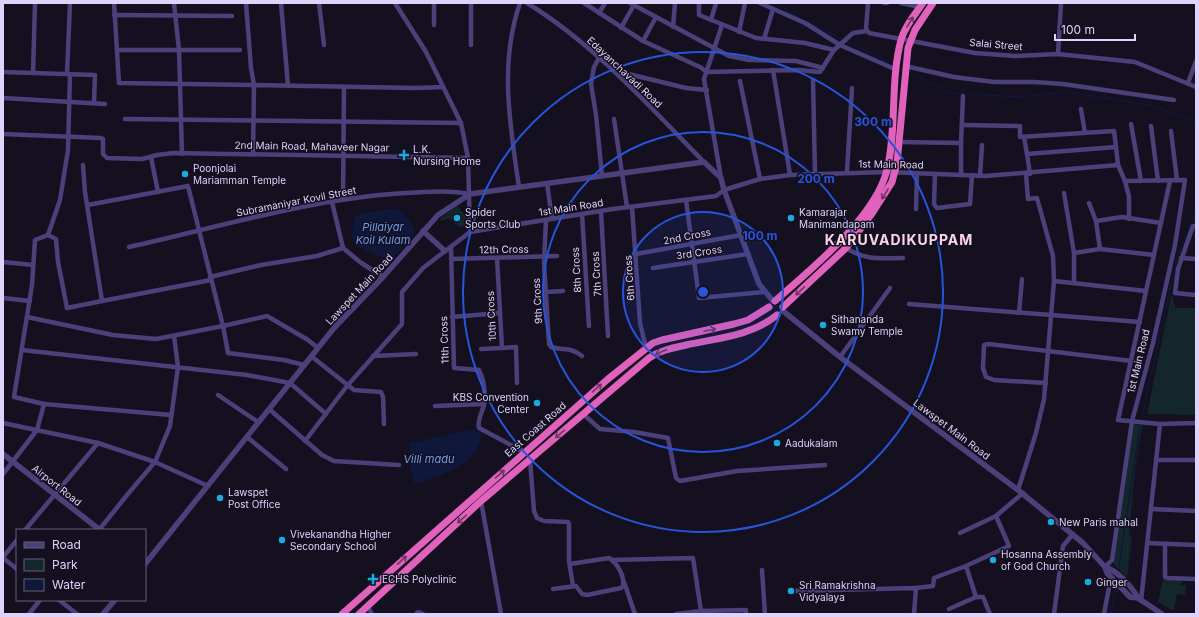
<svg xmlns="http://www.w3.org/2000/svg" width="1199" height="617" font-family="Inter,sans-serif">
  <rect width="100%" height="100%" fill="#151020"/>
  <g fill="#132629">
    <polygon points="457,206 470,222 469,226 459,227 449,218 441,221 440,219"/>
    <polygon points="1171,296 1173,297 1175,308 1196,308 1196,415 1147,414"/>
    <path d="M1133,424l10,1c-9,35 -10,74 -14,110l3,1 -5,41 -14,-14z"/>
    <polygon points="1163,579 1182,580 1181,585 1186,585 1185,595 1177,594 1174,611 1158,602"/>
  </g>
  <g fill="#0f173a">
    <path d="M389,209c15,0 20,10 26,23l-24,27 -13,-3 -23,-11 -3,-9 3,-19 8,-4z"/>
    <path d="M473,429l9,7c-8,32 -39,38 -67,48l-6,-21 1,-20z"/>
  </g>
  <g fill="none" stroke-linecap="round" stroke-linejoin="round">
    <g stroke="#0f173a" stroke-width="1.5">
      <polyline points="775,3 801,19"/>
      <polyline points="808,22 890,63"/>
      <polyline points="913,74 951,93 1018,97 1066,92 1150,105 1189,120 1196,125"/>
      <polyline points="1142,418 1176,261 1196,212"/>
      <polyline points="1118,573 1140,427"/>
      <polyline points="1111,614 1116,585"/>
    </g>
    <g stroke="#4c407a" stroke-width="4.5">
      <polyline points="114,3 119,83 254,85 251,68 246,3"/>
      <polyline points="174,3 179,50 182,154"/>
      <polyline points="281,3 288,86"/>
      <polyline points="319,3 324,45"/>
      <polyline points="395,3 426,52 461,123 468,158 470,232"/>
      <polyline points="434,3 434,25"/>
      <path d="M527,3c67,41 122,103 177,159"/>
      <polyline points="584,3 643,41 700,67 707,72 799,70 820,72 834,50 853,33 867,31"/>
      <polyline points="630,3 729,56 749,60 796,61 823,68"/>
      <polyline points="699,3 699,15 756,38 805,43 834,50"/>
      <polyline points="760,3 805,23 840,45 897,70"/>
      <polyline points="868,3 866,29 869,33 975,53 1015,56 1058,54 1135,62 1196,87"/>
      <polyline points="884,3 887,3"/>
      <polyline points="901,3 920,7"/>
      <polyline points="599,13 605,3"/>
      <polyline points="114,15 232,16"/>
      <polyline points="711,20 716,3"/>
      <polyline points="673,27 675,3"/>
      <polyline points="621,28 635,3"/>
      <polyline points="739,32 745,3"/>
      <polyline points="764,39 773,9"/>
      <polyline points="643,41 656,17"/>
      <polyline points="471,45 471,3"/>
      <polyline points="117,50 240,50"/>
      <polyline points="1058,54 1061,3"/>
      <polyline points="599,58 594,67 591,84 596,115 602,176"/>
      <polyline points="905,66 954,77 994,82 1034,82 1063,84 1174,100"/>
      <polyline points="612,70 686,88 707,90"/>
      <polyline points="773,70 790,175"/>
      <polyline points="3,72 95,75 94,103"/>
      <polyline points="33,73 35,3"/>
      <polyline points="67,74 70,3"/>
      <polyline points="70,74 68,150 60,200 48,235 56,239 58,262 67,308 102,301"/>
      <polyline points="813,80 815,174"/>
      <polyline points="740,81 760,179"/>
      <polyline points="1188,83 1196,61"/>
      <polyline points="3,98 105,104"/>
      <polyline points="1081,109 1085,133"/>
      <polyline points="125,119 461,123"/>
      <polyline points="614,119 627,207"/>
      <polyline points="1131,124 1141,181"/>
      <polyline points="962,125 1020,126 1020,137 1114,131 1116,147"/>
      <polyline points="1151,126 1158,181"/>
      <polyline points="1171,131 1177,180"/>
      <polyline points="3,134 101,138 103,139 103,154 107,158 142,159 157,155 173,153 468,158"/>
      <polyline points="1024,137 1027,154"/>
      <polyline points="899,142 961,143 961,175"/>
      <polyline points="961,143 963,96"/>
      <polyline points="253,154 254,85 415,88 443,87"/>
      <polyline points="151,157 158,192"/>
      <polyline points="83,165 85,192 102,301 211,280"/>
      <polyline points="847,172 852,88"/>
      <polyline points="935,174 934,204 937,208 970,204 972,175"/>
      <polyline points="1030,174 1027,154 1116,147 1118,165"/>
      <polyline points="980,176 982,145"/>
      <polyline points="721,178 704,79 722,25"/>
      <polyline points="1125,181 1129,197 1129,219"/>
      <polyline points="1170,181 1118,420 1160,424 1196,423"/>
      <polyline points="547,183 552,219"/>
      <path d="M519,187c-9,-61 -20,-124 1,-184"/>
      <polyline points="1064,193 1074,253 1100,249"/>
      <polyline points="343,200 344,87"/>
      <polyline points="686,200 699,298 765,292"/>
      <polyline points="332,202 343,248 360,262 383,277"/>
      <polyline points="1089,203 1096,221"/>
      <polyline points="88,205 188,186 223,326 267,316 308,340 318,348"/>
      <polyline points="632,207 640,323 646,348"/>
      <polyline points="916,209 917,173"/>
      <polyline points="601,211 608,336"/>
      <polyline points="582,214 589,326"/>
      <path d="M546,220l-2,43 5,81 2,3c13,4 18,-1 31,9"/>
      <polyline points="1196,226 1193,226 1178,269 1175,293 1196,295"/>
      <path d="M129,247c91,-20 184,-49 277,-54 22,-1 42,-3 64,1"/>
      <path d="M451,247l3,121 25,2c5,9 7,25 5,35 -2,8 -7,15 -5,23l45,24"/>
      <path d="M846,248c20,13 34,10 57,10"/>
      <polyline points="636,254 741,235"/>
      <polyline points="1154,255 1100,249 1096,221 1122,217 1161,223"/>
      <polyline points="497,258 502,348 516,347 517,383"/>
      <polyline points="1181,258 1196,259"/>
      <polyline points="451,259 557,256"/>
      <polyline points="3,262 33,265"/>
      <polyline points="653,268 748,254"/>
      <polyline points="210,277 261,265 317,256 343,248"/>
      <polyline points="1054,281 1146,291"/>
      <polyline points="1074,283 1074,253"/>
      <polyline points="546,292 563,291"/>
      <polyline points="3,298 30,301"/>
      <polyline points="909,304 1140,322"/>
      <polyline points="1019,313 1022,279"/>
      <polyline points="27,317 113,335 156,339 223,326 228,353 284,360 304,365"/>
      <polyline points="452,317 500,313"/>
      <polyline points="481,349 502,348"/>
      <polyline points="22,350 247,375 290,383 326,414"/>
      <polyline points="311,356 354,390 381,392 383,397 384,424"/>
      <polyline points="373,356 416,354"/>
      <polyline points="840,357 890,288"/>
      <polyline points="1046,383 994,380 986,377 983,368 984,345 989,344 1132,361"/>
      <polyline points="218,395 258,422"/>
      <polyline points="44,404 171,415"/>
      <polyline points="435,406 484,404"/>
      <polyline points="269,409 322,455 334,461 399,465"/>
      <polyline points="583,414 600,429 634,432 668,438 676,478 680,481 737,471 825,465"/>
      <polyline points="3,423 98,443 155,462 208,486"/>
      <polyline points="247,437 286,469"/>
      <polyline points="305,441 347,386 402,324 402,292 423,268 470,232 613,209 716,196 724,190 760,179 790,175 887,172 986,176 1118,165 1125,181 1185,180 1175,245 1153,343 1132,421 1112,560 1105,567"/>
      <polyline points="530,460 534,511 537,518 544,521 568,522 569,524 569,561 573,586"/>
      <polyline points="1156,460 1196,460"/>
      <polyline points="3,474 37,430 44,404 14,397 32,285 35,240 48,235"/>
      <polyline points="1018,490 1036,433 1044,399 1054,281 1053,256 1037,198 1028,199 1026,174"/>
      <polyline points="481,501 501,614"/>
      <polyline points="1151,509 1196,511"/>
      <polyline points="25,530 98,443"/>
      <polyline points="99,530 127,495 155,462 170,426 178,367 174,336"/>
      <polyline points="960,533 996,516 1023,493"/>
      <polyline points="1147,543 1196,545"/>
      <polyline points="1165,544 1165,577 1168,578 1196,579"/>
      <polyline points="3,557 17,540"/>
      <polyline points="3,558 17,569"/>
      <polyline points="612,560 693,558 701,611"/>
      <polyline points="966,566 1009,546 996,516"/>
      <polyline points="762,570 765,614"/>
      <polyline points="624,582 635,614"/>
      <polyline points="916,588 933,586 934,578 966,566 976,597 983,597 990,614"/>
      <path d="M553,589l23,-3 6,8 5,1 34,-7 2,-2c2,-10 -6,-23 -14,-28l-39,6"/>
      <polyline points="793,591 916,588 914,614"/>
      <polyline points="59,600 77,614"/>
      <polyline points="1141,601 1160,424"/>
      <polyline points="368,607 372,614"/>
      <polyline points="949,609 976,597"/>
      <polyline points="29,614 40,600"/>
      <polyline points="416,614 418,612 423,614"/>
      <polyline points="676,614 701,611 746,610 746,614"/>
      <polyline points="1054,614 1063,546 1073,534"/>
      <polyline points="1104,614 1111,577"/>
    </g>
    <g stroke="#4c407a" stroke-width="5.5">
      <polyline points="423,231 445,251"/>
      <polyline points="783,311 840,357 1018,490 1083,543 1105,567 1107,573 1130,597 1138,598 1162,614"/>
      <polyline points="3,454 100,530"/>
      <polyline points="145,564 334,328 383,277 438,215 470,194 704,162 721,178 724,190 759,284 773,301"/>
      <path d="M1105,567c13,4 27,20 33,31"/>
      <polyline points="103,614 115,600"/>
    </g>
    <g stroke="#e062bc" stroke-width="7">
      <path d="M775,301c36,-32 100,-83 112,-131 10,-40 3,-90 14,-130 4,-14 14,-26 22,-37"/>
      <polyline points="783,307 846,248 871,215 892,182 897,163 908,48 915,30 933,3"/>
      <polyline points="342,614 608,379 653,343 662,340 734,324 748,320 769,307"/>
      <path d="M359,614l122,-113 168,-143c12,-8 24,-10 37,-13 32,-7 65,-9 91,-30"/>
    </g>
  </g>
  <defs><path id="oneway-shaft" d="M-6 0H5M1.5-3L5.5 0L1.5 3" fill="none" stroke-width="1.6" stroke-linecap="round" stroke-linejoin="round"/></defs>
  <g stroke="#703566">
    <use href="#oneway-shaft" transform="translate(910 22) rotate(-58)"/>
    <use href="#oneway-shaft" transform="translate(885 194) rotate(122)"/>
    <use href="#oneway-shaft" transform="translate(800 291) rotate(137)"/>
    <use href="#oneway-shaft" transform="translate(710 330) rotate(-12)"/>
    <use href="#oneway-shaft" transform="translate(661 352) rotate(157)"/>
    <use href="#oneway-shaft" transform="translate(597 388) rotate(-41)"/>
    <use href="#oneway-shaft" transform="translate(560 434) rotate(140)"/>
    <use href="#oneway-shaft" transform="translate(500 474) rotate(-41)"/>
    <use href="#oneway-shaft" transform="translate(462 519) rotate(138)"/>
    <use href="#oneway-shaft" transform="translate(402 560) rotate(-43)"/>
  </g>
  <circle cx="703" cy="292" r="80" fill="#2755da" fill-opacity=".12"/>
  <g fill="none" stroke="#2755da" stroke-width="2">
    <circle cx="703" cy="292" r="80"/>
    <circle cx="703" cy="292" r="160"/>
    <circle cx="703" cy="292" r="240"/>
  </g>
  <g fill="#19abe0" stroke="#151020" stroke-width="1.5">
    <path d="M402 149h4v4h4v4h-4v4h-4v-4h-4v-4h4z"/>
    <circle cx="185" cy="174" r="4"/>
    <circle cx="457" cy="218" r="4"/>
    <circle cx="791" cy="218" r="4"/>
    <circle cx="823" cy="325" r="4"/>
    <circle cx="537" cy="403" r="4"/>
    <circle cx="777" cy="443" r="4"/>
    <circle cx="220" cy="498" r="4"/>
    <circle cx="1051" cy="522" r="4"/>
    <circle cx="282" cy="540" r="4"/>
    <circle cx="993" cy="560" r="4"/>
    <path d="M371 573h4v4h4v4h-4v4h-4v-4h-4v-4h4z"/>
    <circle cx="1088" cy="582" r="4"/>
    <circle cx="791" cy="591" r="4"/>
  </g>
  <g text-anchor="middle" stroke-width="3" stroke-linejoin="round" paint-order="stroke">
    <g font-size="10" fill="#ded3fa" stroke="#151020">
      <text transform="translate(996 44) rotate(5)" y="4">Salai Street</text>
      <text transform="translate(625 72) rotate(43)" y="4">Edayanchavadi Road</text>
      <text transform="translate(312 146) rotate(1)" y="4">2nd Main Road, Mahaveer Nagar</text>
      <text transform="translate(891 164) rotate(1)" y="4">1st Main Road</text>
      <text transform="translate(296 201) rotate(-11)" y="4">Subramaniyar Kovil Street</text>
      <text transform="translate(571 207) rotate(-9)" y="4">1st Main Road</text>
      <text transform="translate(687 236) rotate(-11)" y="4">2nd Cross</text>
      <text transform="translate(504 249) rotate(-1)" y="4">12th Cross</text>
      <text transform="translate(699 252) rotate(-9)" y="4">3rd Cross</text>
      <text transform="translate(576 270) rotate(-93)" y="4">8th Cross</text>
      <text transform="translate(596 274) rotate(-93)" y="4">7th Cross</text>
      <text transform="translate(629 278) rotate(-94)" y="4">6th Cross</text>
      <text transform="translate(359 289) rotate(-47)" y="4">Lawspet Main Road</text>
      <text transform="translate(537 301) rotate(-93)" y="4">9th Cross</text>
      <text transform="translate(491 316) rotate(-93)" y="4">10th Cross</text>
      <text transform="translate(444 340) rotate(-92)" y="4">11th Cross</text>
      <text transform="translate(1138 361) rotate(-76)" y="4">1st Main Road</text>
      <text transform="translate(535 429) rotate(-41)" y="4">East Coast Road</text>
      <text transform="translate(952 429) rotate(37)" y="4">Lawspet Main Road</text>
      <text transform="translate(57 485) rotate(38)" y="4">Airport Road</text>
    </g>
    <g font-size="10" fill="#ded3fa" stroke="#151020" text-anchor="start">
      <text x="413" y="153">L.K.<tspan x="413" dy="12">Nursing Home</tspan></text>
      <text x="193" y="172">Poonjolai<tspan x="193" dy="12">Mariamman Temple</tspan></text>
      <text x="465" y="216">Spider<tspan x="465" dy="12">Sports Club</tspan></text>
      <text x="799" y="216">Kamarajar<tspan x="799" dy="12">Manimandapam</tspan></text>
      <text x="831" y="323">Sithananda<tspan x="831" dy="12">Swamy Temple</tspan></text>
      <text x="529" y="401" text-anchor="end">KBS Convention<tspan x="529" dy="12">Center</tspan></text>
      <text x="785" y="447">Aadukalam</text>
      <text x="228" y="496">Lawspet<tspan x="228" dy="12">Post Office</tspan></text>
      <text x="1059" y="526">New Paris mahal</text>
      <text x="290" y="538">Vivekanandha Higher<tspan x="290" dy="12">Secondary School</tspan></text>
      <text x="1001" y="558">Hosanna Assembly<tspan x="1001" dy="12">of God Church</tspan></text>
      <text x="382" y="583">ECHS Polyclinic</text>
      <text x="1096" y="586">Ginger</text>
      <text x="799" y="589">Sri Ramakrishna<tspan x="799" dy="12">Vidyalaya</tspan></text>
    </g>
    <g font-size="11" font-style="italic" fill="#6d9def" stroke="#151020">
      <text x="383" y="231">Pillaiyar<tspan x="383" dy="13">Koil Kulam</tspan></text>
      <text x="429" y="463">Villi madu</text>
    </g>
    <g font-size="14" font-weight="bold" letter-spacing="1" fill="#fad5e7" stroke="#151020">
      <text x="899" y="245">KARUVADIKUPPAM</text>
    </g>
  </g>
  <circle cx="703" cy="292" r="6" fill="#2755da" stroke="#151020" stroke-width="2"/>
  <g font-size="12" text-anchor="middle" font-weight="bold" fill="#2755da" stroke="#151020" stroke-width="3" stroke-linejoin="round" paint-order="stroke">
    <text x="873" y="126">300 m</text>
    <text x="816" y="183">200 m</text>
    <text x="760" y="240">100 m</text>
  </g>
  <rect width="1199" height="617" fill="none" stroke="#ded3fa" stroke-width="8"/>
  <rect x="16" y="529" width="130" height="72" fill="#151020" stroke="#655e77"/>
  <rect x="24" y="542" width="20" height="6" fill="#4c407a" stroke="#655e77"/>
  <text x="52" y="549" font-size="12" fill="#ded3fa">Road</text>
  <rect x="24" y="559" width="20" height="12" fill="#132629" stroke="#655e77"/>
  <text x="52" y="569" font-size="12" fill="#ded3fa">Park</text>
  <rect x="24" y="579" width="20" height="12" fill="#0f173a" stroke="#655e77"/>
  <text x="52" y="589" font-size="12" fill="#ded3fa">Water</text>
  <path d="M1055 34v6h80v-6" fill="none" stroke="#ded3fa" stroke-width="2"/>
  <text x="1061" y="34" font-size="12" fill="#ded3fa" stroke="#151020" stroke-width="3" paint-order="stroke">100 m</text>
</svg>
